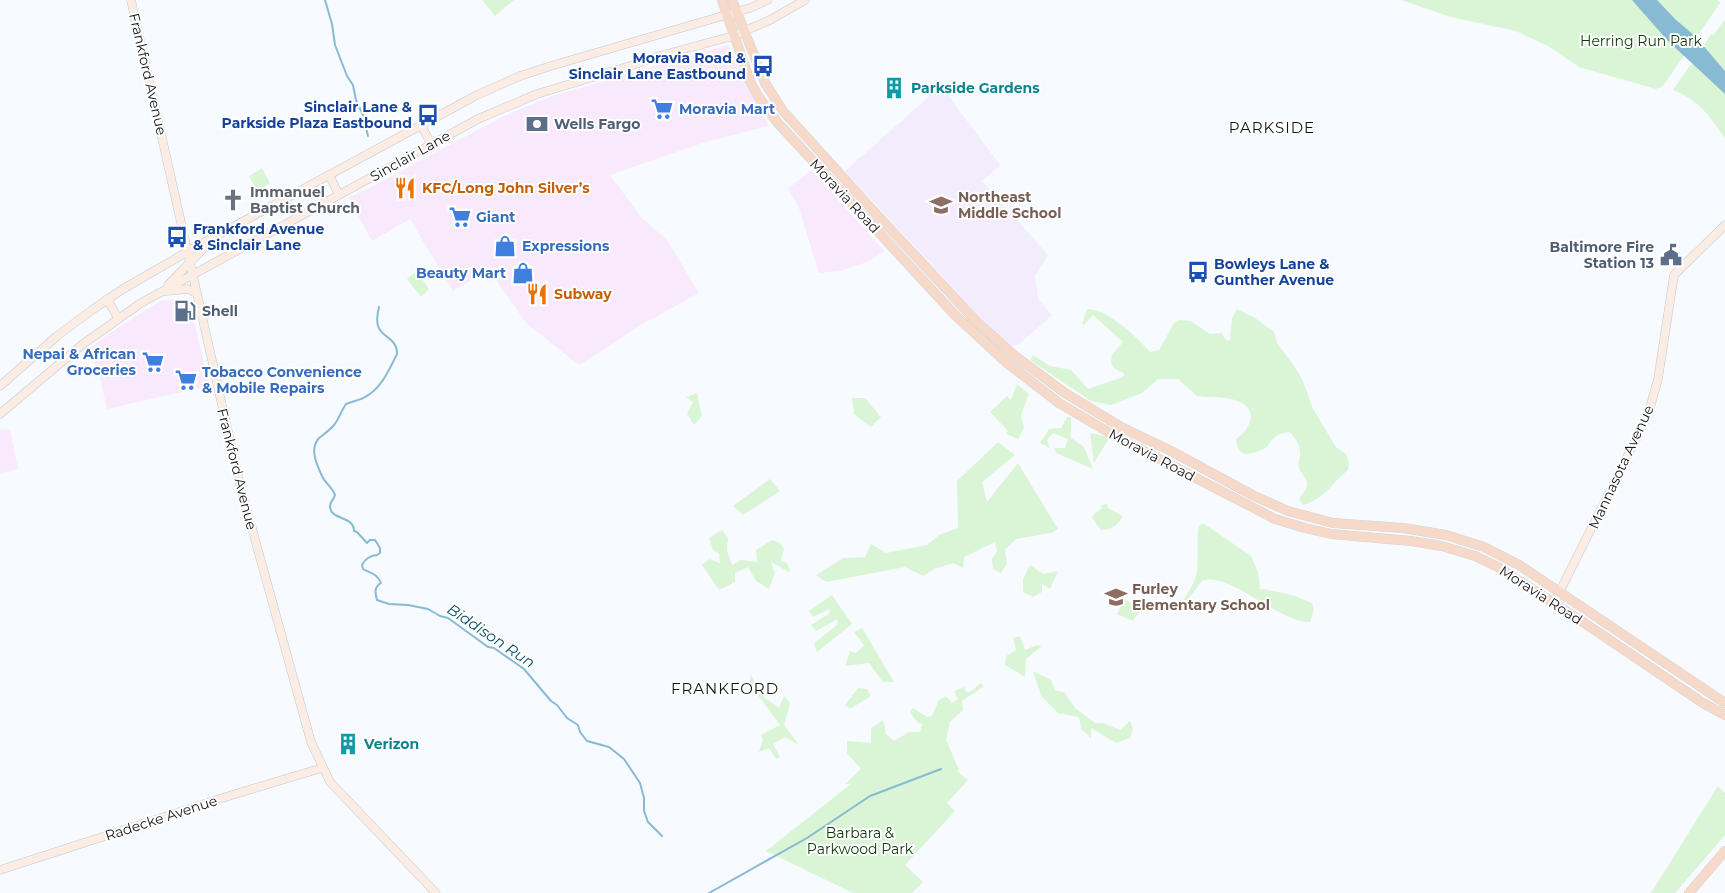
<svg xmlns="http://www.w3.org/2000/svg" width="1725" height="893" font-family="Montserrat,sans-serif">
  <rect width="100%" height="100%" fill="#f7faff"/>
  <g fill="#f9e9fc">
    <polygon points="728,45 769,126 702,143 610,175 641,217 667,240 699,293 641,325 579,365 526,323 489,269 453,291 410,219 372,241 348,198 377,184 502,117 552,96"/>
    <polygon points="811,170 884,251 870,261 840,271 819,273 799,208 788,189"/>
    <polygon points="189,298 209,386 107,409 98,368 86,351 110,333 160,301"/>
    <polygon points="10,429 18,469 0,474 0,430"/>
  </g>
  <polygon fill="#f2ecfd" points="941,86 1000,165 982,181 1048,255 1035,276 1038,299 1052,315 1018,345 1012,346 983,320 845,171"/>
  <g fill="#daf5d6">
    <polygon points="482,0 514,0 495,16"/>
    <polygon points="1401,0 1717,0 1720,3 1663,86 1656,89 1579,67 1548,46 1516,31 1451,17"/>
    <path d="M1725,19v120c-15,-23 -26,-39 -52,-49l18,-26 2,1 12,-18 -1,-2 7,-11 3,1z"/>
    <polygon points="262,168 270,183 257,191 249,176"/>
    <polygon points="415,272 417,272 429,289 421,297 407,279"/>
    <path d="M1087,309c21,0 50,28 63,43l9,-2 15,-27 5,-3 12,1 19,13 11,-1 6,8 3,-1 2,-22 5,-9 18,9 19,14 3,11 18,24 8,14 10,28 23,38 10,7 3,9 -1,7c-19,15 -20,27 -45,35l-4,-6c2,-4 8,-9 8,-14 1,-7 -6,-11 -8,-17 -2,-4 0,-8 1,-12 1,-10 -4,-18 -11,-24 -12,1 -17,7 -23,16 -16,6 -27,13 -30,-9 4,-3 9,-7 11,-11 12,-19 -6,-28 -22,-30 -9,-2 -19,0 -28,-2l-19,-17h-20l-16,14 -31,12 -20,-4 -61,-41 3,-5 17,11 21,4 17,19 35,-12 2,-3 -11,-6 -3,-5 1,-8 11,-13 -30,-27 -9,10 -2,-1z"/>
    <polygon points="1017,384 1029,394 1021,415 1024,427 1018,439 1006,434 1008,431 990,412 1007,396 1011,400"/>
    <polygon points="697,393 702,416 694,425 687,414 693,402 686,397"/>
    <polygon points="852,398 865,398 881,417 871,427 854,414"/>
    <polygon points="1067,417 1071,417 1071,438 1084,447 1093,469 1056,453 1054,448 1065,448 1068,439 1053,433 1047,440 1050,448 1040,443 1049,429 1061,428"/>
    <polygon points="1090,433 1110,437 1094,463"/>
    <polygon points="998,442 1015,455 982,482 987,502 1018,463 1058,529 1051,533 1016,539 1005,550 1007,563 1001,573 993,569 992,559 997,551 995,542 964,557 963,568 953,563 934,569 923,576 905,567 826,582 816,575 843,558 865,557 871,544 886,553 927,545 939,535 958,528 957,481"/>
    <polygon points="770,479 780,491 743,515 733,506"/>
    <path d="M1107,504l1,4 15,8c-6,9 -10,14 -22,14l-9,-12 2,-4 8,-6 -1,-3z"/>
    <path d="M1203,523l48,33 7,16 2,18 3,-1 29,6 20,8 2,6 -4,13c-29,2 -82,-52 -108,-41l-16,21 -4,3v-3c4,-6 9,-13 12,-20 7,-18 1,-39 5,-56z"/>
    <polygon points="722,530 728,538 727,551 732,565 741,560 757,562 756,550 772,540 780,543 784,549 781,561 787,563 790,571 789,572 771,562 775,573 769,589 756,581 748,567 735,573 735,582 719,590 702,565 709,559 720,563 719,554 713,550 709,538"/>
    <polygon points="1030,565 1043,574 1058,571 1050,589 1042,584 1042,592 1033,597 1023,592 1023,579"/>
    <polygon points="832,595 852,624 817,652 814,643 837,625 838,619 816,631 811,625 830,613 829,609 813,617 809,611"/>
    <polygon points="1124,599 1142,609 1133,621 1117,614"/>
    <polygon points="862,628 894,682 883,682 869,663 845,666 850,651 856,653 864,645 854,632"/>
    <polygon points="1020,636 1025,650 1037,645 1042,646 1026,659 1025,677 1005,665 1006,656 1016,650 1013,638"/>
    <polygon points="1033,671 1051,680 1055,690 1065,693 1075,708 1095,723 1103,723 1120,730 1130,721 1133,729 1130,738 1116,743 1091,728 1091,738 1081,729 1079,717 1058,713 1041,696"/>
    <polygon points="751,675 765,698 779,708 784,696 790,703 784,725 799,745 785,737 773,744 780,757 776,759 769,748 759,752 763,740 761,735 780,725 749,683"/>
    <polygon points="981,683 984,686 962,701 963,710 950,722 946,740 959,770 957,771 968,780 947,803 955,811 905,865 923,882 912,893 853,893 766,851 851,784 845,784 861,769 847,753 847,741 871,743 871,728 883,720 886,734 894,741 909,732 920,732 922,724 917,722 910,712 913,708 927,717 932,716 939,700 946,696 952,703 958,699 954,691 964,687 966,692 970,692"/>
    <polygon points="858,688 867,689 871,696 850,709 845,705"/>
    <polygon points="1718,786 1725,793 1725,835 1675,893 1651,893"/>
  </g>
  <polygon fill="#88bbd3" points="1632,0 1657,0 1675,19 1695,36 1725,71 1725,94 1668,41"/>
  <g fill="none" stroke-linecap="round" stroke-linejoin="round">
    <g stroke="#88bbd3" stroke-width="2">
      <polyline points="325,0 332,24 335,45 347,76 353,85 356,100 363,115 368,136"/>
      <path d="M379,307c-9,35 18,24 18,47 -8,16 -16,35 -32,43 -6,4 -13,4 -19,7 -5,7 -7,15 -12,21 -4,5 -10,9 -15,13 -10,11 -2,27 3,38 3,7 11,12 13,19 -1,4 -5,7 -5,11 0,15 24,9 24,25l3,1 10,11 3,-3h5l5,8v5l-3,2c-6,0 -12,4 -15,10l1,4c7,4 15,5 18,14 -7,4 -6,10 -4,17l12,4 19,1 20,4 12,7 8,2 40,29 6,1 30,21 27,32 6,4 10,13 11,7 2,7 7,9 22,6 15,12 16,24 4,15v13l4,11 14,14"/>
      <polyline points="709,893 807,838 870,796 941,769"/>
    </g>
    <g stroke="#c5c8cf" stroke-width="9">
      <g id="secondary">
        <polyline points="131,0 240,485 311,742 330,782 436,893"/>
        <polyline points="421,125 431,144"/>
        <polyline points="329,175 339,195"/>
        <polyline points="168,285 209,243"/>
        <polyline points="166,291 188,289 196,293"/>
        <polyline points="107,299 118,318"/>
        <polyline points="0,386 57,336 92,310 123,289 194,248 477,95 520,76 554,65 750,8 768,0"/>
        <polyline points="0,414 83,344 141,303 478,119 537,94 633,65 652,58 733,36 770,20 805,0"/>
        <polyline points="1554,603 1648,415 1658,379 1674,275 1725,225"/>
        <polyline points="0,870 232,795 322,768"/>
      </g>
    </g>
    <g stroke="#d5d5d5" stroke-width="10">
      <g id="primary">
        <polyline points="722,0 750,81 758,96 777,122 954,314 1007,363 1059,403 1115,436 1275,519 1305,528 1331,534 1411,541 1442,546 1475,556 1498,567 1583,622 1703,703 1725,715"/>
        <polyline points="732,0 765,83 783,111 879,217 977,322 1015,356 1065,393 1121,427 1171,451 1254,496 1288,511 1333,523 1403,528 1446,535 1484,547 1519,565 1725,703"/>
        <polyline points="1689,893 1725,851"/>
      </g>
    </g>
    <use href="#secondary" stroke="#fbece4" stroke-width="8"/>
    <use href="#primary" stroke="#f7d9ca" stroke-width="9"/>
  </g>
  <defs>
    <g id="bus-bare" transform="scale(1.725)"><path d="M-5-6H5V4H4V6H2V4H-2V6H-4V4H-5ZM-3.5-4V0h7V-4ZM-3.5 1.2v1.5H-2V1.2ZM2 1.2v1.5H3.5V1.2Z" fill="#1a4fb4" stroke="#fff" stroke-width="2.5" paint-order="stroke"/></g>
    <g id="building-bare" transform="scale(1.725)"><path d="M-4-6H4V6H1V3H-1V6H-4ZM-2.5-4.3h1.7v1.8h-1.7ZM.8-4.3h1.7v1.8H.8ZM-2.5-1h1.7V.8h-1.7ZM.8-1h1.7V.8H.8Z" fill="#0f9aa8" stroke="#fff" stroke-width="2.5" paint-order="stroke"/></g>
    <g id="supermarket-bare" transform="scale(1.725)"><path d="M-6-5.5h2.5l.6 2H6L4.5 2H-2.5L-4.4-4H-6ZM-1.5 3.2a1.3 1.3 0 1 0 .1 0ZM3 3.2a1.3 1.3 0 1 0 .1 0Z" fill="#3f7fe0" stroke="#fff" stroke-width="2.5" paint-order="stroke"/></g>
    <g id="bank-bare" transform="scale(1.725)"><path d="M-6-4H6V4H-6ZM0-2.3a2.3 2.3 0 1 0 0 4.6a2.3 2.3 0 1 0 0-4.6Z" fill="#5c6f8a" stroke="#fff" stroke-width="2.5" paint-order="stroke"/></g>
    <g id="restaurant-bare" transform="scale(1.725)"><path d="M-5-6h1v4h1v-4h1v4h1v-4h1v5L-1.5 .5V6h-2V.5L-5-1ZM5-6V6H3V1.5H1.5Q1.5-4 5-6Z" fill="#e8710a" stroke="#fff" stroke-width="2.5" paint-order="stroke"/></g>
    <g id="church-bare" transform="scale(1.725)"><path d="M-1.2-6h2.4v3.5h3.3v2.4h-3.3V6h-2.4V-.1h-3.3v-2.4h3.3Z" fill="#6b7280" stroke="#fff" stroke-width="2.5" paint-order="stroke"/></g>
    <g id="school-bare" transform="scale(1.725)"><path d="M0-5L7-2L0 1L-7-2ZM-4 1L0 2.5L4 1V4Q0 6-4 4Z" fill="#8d6e63" stroke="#fff" stroke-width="2.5" paint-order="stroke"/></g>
    <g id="shop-bare" transform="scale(1.725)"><path d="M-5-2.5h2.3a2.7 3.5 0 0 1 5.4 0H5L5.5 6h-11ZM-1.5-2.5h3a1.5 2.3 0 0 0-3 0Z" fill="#3f7fe0" stroke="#fff" stroke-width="2.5" paint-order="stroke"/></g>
    <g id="civic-bare" transform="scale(1.725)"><path d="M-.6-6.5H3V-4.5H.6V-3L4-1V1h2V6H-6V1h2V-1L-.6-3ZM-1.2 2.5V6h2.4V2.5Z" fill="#5c6f8a" stroke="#fff" stroke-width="2.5" paint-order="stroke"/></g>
    <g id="fuel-bare" transform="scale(1.725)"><path d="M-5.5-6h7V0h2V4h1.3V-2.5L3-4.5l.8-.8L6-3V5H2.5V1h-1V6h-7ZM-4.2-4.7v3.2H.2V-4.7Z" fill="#5c6f8a" stroke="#fff" stroke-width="2.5" paint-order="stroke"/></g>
  </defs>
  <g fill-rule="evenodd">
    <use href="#bus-bare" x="763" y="66"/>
    <use href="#building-bare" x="894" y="88"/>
    <use href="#supermarket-bare" x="662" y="109"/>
    <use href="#bus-bare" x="428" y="115"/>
    <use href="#bank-bare" x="537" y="124"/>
    <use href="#restaurant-bare" x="405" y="188"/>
    <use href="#church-bare" x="233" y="200"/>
    <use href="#school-bare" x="941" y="205"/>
    <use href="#supermarket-bare" x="460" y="217"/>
    <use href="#bus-bare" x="177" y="237"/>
    <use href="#shop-bare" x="505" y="246"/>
    <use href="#civic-bare" x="1671" y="255"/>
    <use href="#bus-bare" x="1198" y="272"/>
    <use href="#shop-bare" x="523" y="273"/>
    <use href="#restaurant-bare" x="537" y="294"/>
    <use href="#fuel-bare" x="185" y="311"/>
    <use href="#supermarket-bare" x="153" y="362"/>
    <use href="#supermarket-bare" x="186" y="380"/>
    <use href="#school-bare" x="1116" y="597"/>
    <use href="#building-bare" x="348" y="744"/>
  </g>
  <g text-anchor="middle" stroke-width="4" stroke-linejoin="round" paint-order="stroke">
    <g font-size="14" fill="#0a3a06" stroke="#fff">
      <text x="1641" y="46">Herring Run Park</text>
      <text x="860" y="838">Barbara &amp;<tspan x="860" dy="16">Parkwood Park</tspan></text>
    </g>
    <g font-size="14" font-weight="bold" fill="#164399" stroke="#fff" text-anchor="end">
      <text x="746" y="63">Moravia Road &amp;<tspan x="746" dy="16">Sinclair Lane Eastbound</tspan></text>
      <text x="412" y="112">Sinclair Lane &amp;<tspan x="412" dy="16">Parkside Plaza Eastbound</tspan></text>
      <text x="193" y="234" text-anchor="start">Frankford Avenue<tspan x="193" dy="16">&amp; Sinclair Lane</tspan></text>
      <text x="1214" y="269" text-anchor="start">Bowleys Lane &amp;<tspan x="1214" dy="16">Gunther Avenue</tspan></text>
    </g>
    <g font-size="14" fill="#141517" stroke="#fff">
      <text transform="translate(148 74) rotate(77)" y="5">Frankford Avenue</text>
      <text transform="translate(410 156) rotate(-29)" y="5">Sinclair Lane</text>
      <text transform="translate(845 196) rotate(47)" y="5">Moravia Road</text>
      <text transform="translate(1152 455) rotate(28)" y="5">Moravia Road</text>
      <text transform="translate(1621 467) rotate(-65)" y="5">Mannasota Avenue</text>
      <text transform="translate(237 469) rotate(76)" y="5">Frankford Avenue</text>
      <text transform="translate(1541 595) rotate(33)" y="5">Moravia Road</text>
      <text transform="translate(161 818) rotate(-18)" y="5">Radecke Avenue</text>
    </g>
    <g font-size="14" font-weight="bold" fill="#0d838f" stroke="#fff" text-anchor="start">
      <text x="911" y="93">Parkside Gardens</text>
      <text x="364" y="749">Verizon</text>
    </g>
    <g font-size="14" font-weight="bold" fill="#366cbe" stroke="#fff" text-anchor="start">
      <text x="679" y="114">Moravia Mart</text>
      <text x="476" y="222">Giant</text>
      <text x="522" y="251">Expressions</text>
      <text x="506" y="278" text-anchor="end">Beauty Mart</text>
      <text x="136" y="359" text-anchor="end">Nepai &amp; African<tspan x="136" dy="16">Groceries</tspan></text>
      <text x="202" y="377">Tobacco Convenience<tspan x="202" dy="16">&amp; Mobile Repairs</tspan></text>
    </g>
    <g font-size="14" font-weight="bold" fill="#4e5e75" stroke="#fff" text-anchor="start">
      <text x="554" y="129">Wells Fargo</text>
      <text x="1654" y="252" text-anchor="end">Baltimore Fire<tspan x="1654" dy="16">Station 13</tspan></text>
      <text x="202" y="316">Shell</text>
    </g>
    <g font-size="14" font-weight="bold" fill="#c56008" stroke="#fff" text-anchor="start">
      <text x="422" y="193">KFC/Long John Silver’s</text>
      <text x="554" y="299">Subway</text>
    </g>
    <g font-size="14" font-weight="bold" fill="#5b616d" stroke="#fff" text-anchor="start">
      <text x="250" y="197">Immanuel<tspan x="250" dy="16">Baptist Church</tspan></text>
    </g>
    <g font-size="14" font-weight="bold" fill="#785e54" stroke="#fff" text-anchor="start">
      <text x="958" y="202">Northeast<tspan x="958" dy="16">Middle School</tspan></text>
      <text x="1132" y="594">Furley<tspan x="1132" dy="16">Elementary School</tspan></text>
    </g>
    <g font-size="15" letter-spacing="1" fill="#141517" stroke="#fff">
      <text x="1272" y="133">PARKSIDE</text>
      <text x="725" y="694">FRANKFORD</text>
    </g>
    <g font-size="15" font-style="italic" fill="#0b4f68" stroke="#fff">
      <text transform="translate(491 636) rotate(34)" y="5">Biddison Run</text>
    </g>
  </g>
</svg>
